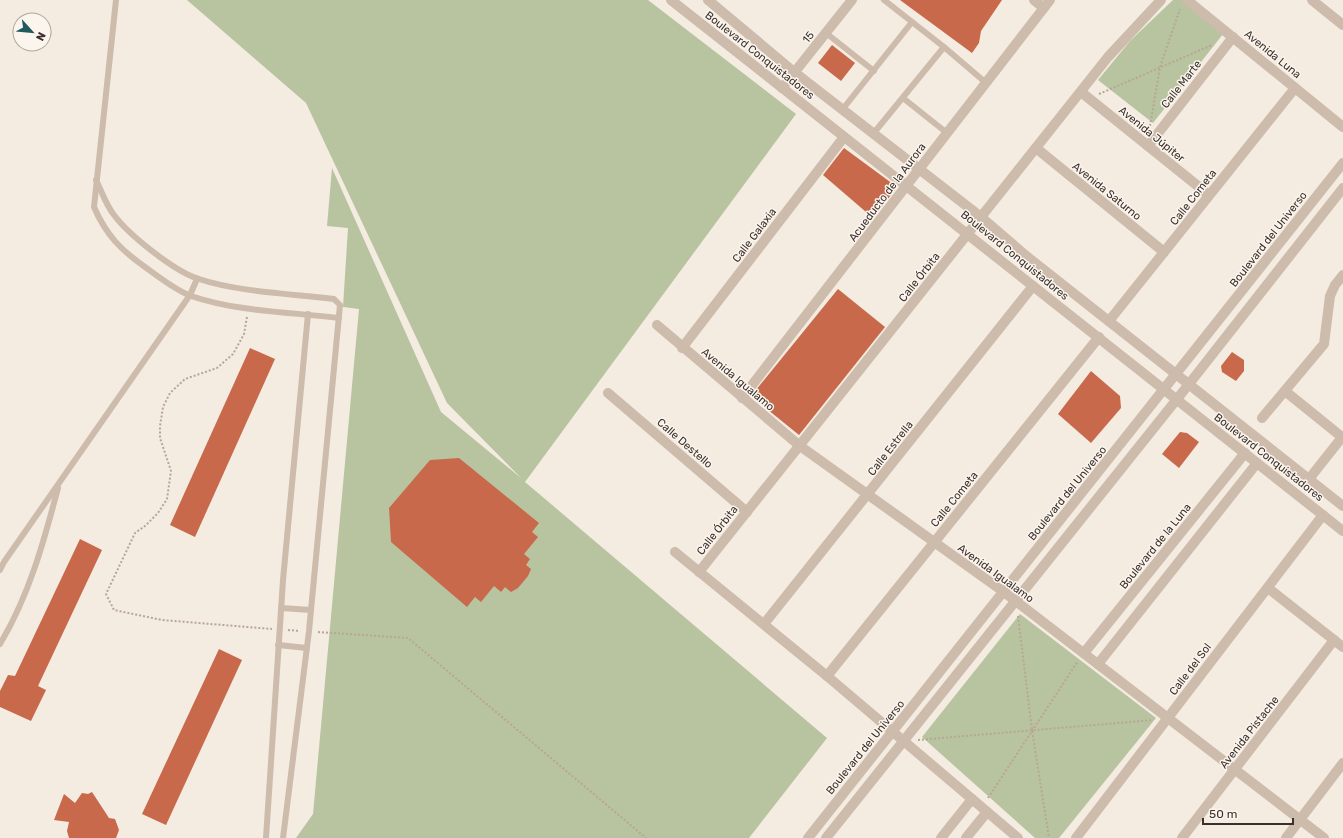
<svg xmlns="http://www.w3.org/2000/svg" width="1343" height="838" font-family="Rubik,sans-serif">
  <rect width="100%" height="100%" fill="#f4ebe1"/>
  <g fill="#b8c4a0">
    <polygon points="187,0 648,0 796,114 525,482 827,738 749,838 296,838 313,814 359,309 343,307 348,228 327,226 332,168 441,412 521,478 447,403 306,103"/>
    <polygon points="1173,0 1192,0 1227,29 1153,123 1098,80 1130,41"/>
    <polygon points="1020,614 1156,718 1059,838 1035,838 922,737"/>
  </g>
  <g fill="#c8694b">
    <polygon points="900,0 1002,0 981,31 979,43 972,53"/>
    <polygon points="832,45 855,63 841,81 818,63"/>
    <polygon points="844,148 897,187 873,218 823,175"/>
    <polygon points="838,289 885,327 799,435 751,396"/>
    <polygon points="250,348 275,359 195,537 170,525"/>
    <polygon points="1232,352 1244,360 1244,371 1236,381 1222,372 1221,366"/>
    <polygon points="1091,371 1120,396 1121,408 1091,443 1058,414"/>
    <polygon points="1180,432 1187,433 1199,442 1179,468 1162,454"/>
    <polygon points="459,458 539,523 532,532 538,537 524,554 530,559 526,565 531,569 528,576 518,588 511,592 505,587 501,592 494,586 481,602 475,597 467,607 391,542 389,508 430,460"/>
    <polygon points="80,539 102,550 38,686 46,690 31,721 0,707 0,691 8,675 15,676"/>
    <polygon points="219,649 242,660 166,825 142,814"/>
    <polygon points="92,792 109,818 115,819 119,830 116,838 69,838 67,831 69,822 54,820 64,794 75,803 82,793 88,794"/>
  </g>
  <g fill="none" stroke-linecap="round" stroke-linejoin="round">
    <g stroke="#b9a596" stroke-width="2" stroke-dasharray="2 2" stroke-linecap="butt">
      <polyline points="1099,94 1212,45"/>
      <polyline points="1150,126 1160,67 1180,9"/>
      <polyline points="247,317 244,334 233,354 217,368 185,379 170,393 163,407 160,426 160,438 171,471 167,499 158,513 145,526 135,533 106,594 114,610 162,620 272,629"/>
      <polyline points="1018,616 1032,730 1049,838"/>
      <polyline points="288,630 300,631"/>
      <polyline points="318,632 408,638 646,838"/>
      <polyline points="918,740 1153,720"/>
      <polyline points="988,798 1078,661"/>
    </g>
    <g stroke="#cdbbac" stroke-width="6">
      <path d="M116,0l-22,207c12,28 27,43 51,60 14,10 30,23 46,29 47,16 100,16 148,22"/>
      <polyline points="884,0 944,47 985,82"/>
      <polyline points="826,33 874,71"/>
      <polyline points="903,98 947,133"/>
      <polyline points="842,110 912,22"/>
      <polyline points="873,134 944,47"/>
      <path d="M96,180c6,12 10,25 18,35 15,20 61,57 85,64 39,13 94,15 135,20l6,6 -31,326 -26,207"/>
      <polyline points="0,570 4,562 190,295 197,279"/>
      <polyline points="281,608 311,610"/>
      <path d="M0,644c29,-48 44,-103 58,-156"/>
      <polyline points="278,645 307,648"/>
      <polyline points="266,838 283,580 308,314"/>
    </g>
    <g stroke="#cdbbac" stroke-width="10">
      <polyline points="1034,0 1044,8"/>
      <polyline points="1187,0 1343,127"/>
      <polyline points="1312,0 1343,25"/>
      <polyline points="782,88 852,0"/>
      <polyline points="1081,92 1209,195"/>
      <polyline points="1148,146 1233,37"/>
      <polyline points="1036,148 1164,252"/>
      <polyline points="1109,321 1295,88"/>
      <polyline points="657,325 800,446 1004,592 1324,838"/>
      <polyline points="682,348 844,137"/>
      <polyline points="1285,391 1342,437"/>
      <polyline points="608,393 747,512"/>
      <polyline points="742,398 1050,0"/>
      <polyline points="1262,418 1324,344 1330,296 1335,285 1343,275"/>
      <polyline points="1309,479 1343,436"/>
      <polyline points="675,552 827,676 1018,838"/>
      <polyline points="699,572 1108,57 1161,0"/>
      <polyline points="1268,588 1343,647"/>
      <polyline points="764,624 1033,286"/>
      <polyline points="1084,653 1245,453"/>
      <polyline points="1098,664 1257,463"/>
      <polyline points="827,676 1099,337"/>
      <polyline points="941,838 972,799"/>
      <polyline points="966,838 987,812"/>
      <polyline points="1076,838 1323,515"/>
      <polyline points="1182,838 1334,640"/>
      <polyline points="1286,838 1343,763"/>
    </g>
    <g stroke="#cdbbac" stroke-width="10">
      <polyline points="671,0 1343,531"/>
      <polyline points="708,0 794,72 981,217 1025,255 1343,506"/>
      <polyline points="808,838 1343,163"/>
      <polyline points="826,838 1189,384 1343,188"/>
    </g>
  </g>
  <g text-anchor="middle" stroke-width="3" stroke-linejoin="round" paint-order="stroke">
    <g font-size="11" fill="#3b302b" stroke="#fbf5ee">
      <text transform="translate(808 37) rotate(-50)" y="4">15</text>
      <text transform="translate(1273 54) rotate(39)" y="4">Avenida Luna</text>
      <text transform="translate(760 55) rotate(38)" y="4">Boulevard Conquistadores</text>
      <text transform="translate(1181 84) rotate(-52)" y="4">Calle Marte</text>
      <text transform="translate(1152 134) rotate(39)" y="4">Avenida Júpiter</text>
      <text transform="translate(1107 191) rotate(39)" y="4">Avenida Saturno</text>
      <text transform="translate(887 192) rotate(-53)" y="4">Acueducto de la Aurora</text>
      <text transform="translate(1193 197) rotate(-52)" y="4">Calle Cometa</text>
      <text transform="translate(754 235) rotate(-53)" y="4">Calle Galaxia</text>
      <text transform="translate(1268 239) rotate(-52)" y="4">Boulevard del Universo</text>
      <text transform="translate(1015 255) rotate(39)" y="4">Boulevard Conquistadores</text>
      <text transform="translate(919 277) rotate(-52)" y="4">Calle Órbita</text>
      <text transform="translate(738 379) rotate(40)" y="4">Avenida Igualamo</text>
      <text transform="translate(685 443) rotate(41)" y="4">Calle Destello</text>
      <text transform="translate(890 448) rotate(-52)" y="4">Calle Estrella</text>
      <text transform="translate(1269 457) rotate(38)" y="4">Boulevard Conquistadores</text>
      <text transform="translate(1067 493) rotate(-51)" y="4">Boulevard del Universo</text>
      <text transform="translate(954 499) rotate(-51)" y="4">Calle Cometa</text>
      <text transform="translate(717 530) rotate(-52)" y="4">Calle Órbita</text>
      <text transform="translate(1155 546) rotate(-51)" y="4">Boulevard de la Luna</text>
      <text transform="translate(996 573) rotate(36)" y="4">Avenida Igualamo</text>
      <text transform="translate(1190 669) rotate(-53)" y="4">Calle del Sol</text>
      <text transform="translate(1249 732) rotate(-52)" y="4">Avenida Pistache</text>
      <text transform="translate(865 747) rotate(-51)" y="4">Boulevard del Universo</text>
    </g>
  </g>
  <g transform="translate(32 32) rotate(117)"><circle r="19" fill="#fbf5ee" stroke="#aea6a0"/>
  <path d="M0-3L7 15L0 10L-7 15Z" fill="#1f5a5e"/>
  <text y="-6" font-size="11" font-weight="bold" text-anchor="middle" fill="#3b302b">N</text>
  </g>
  <path d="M1203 818v6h90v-6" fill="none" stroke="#3b302b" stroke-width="2"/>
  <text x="1209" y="818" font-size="12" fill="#3b302b" stroke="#fbf5ee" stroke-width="3" paint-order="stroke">50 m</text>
</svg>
